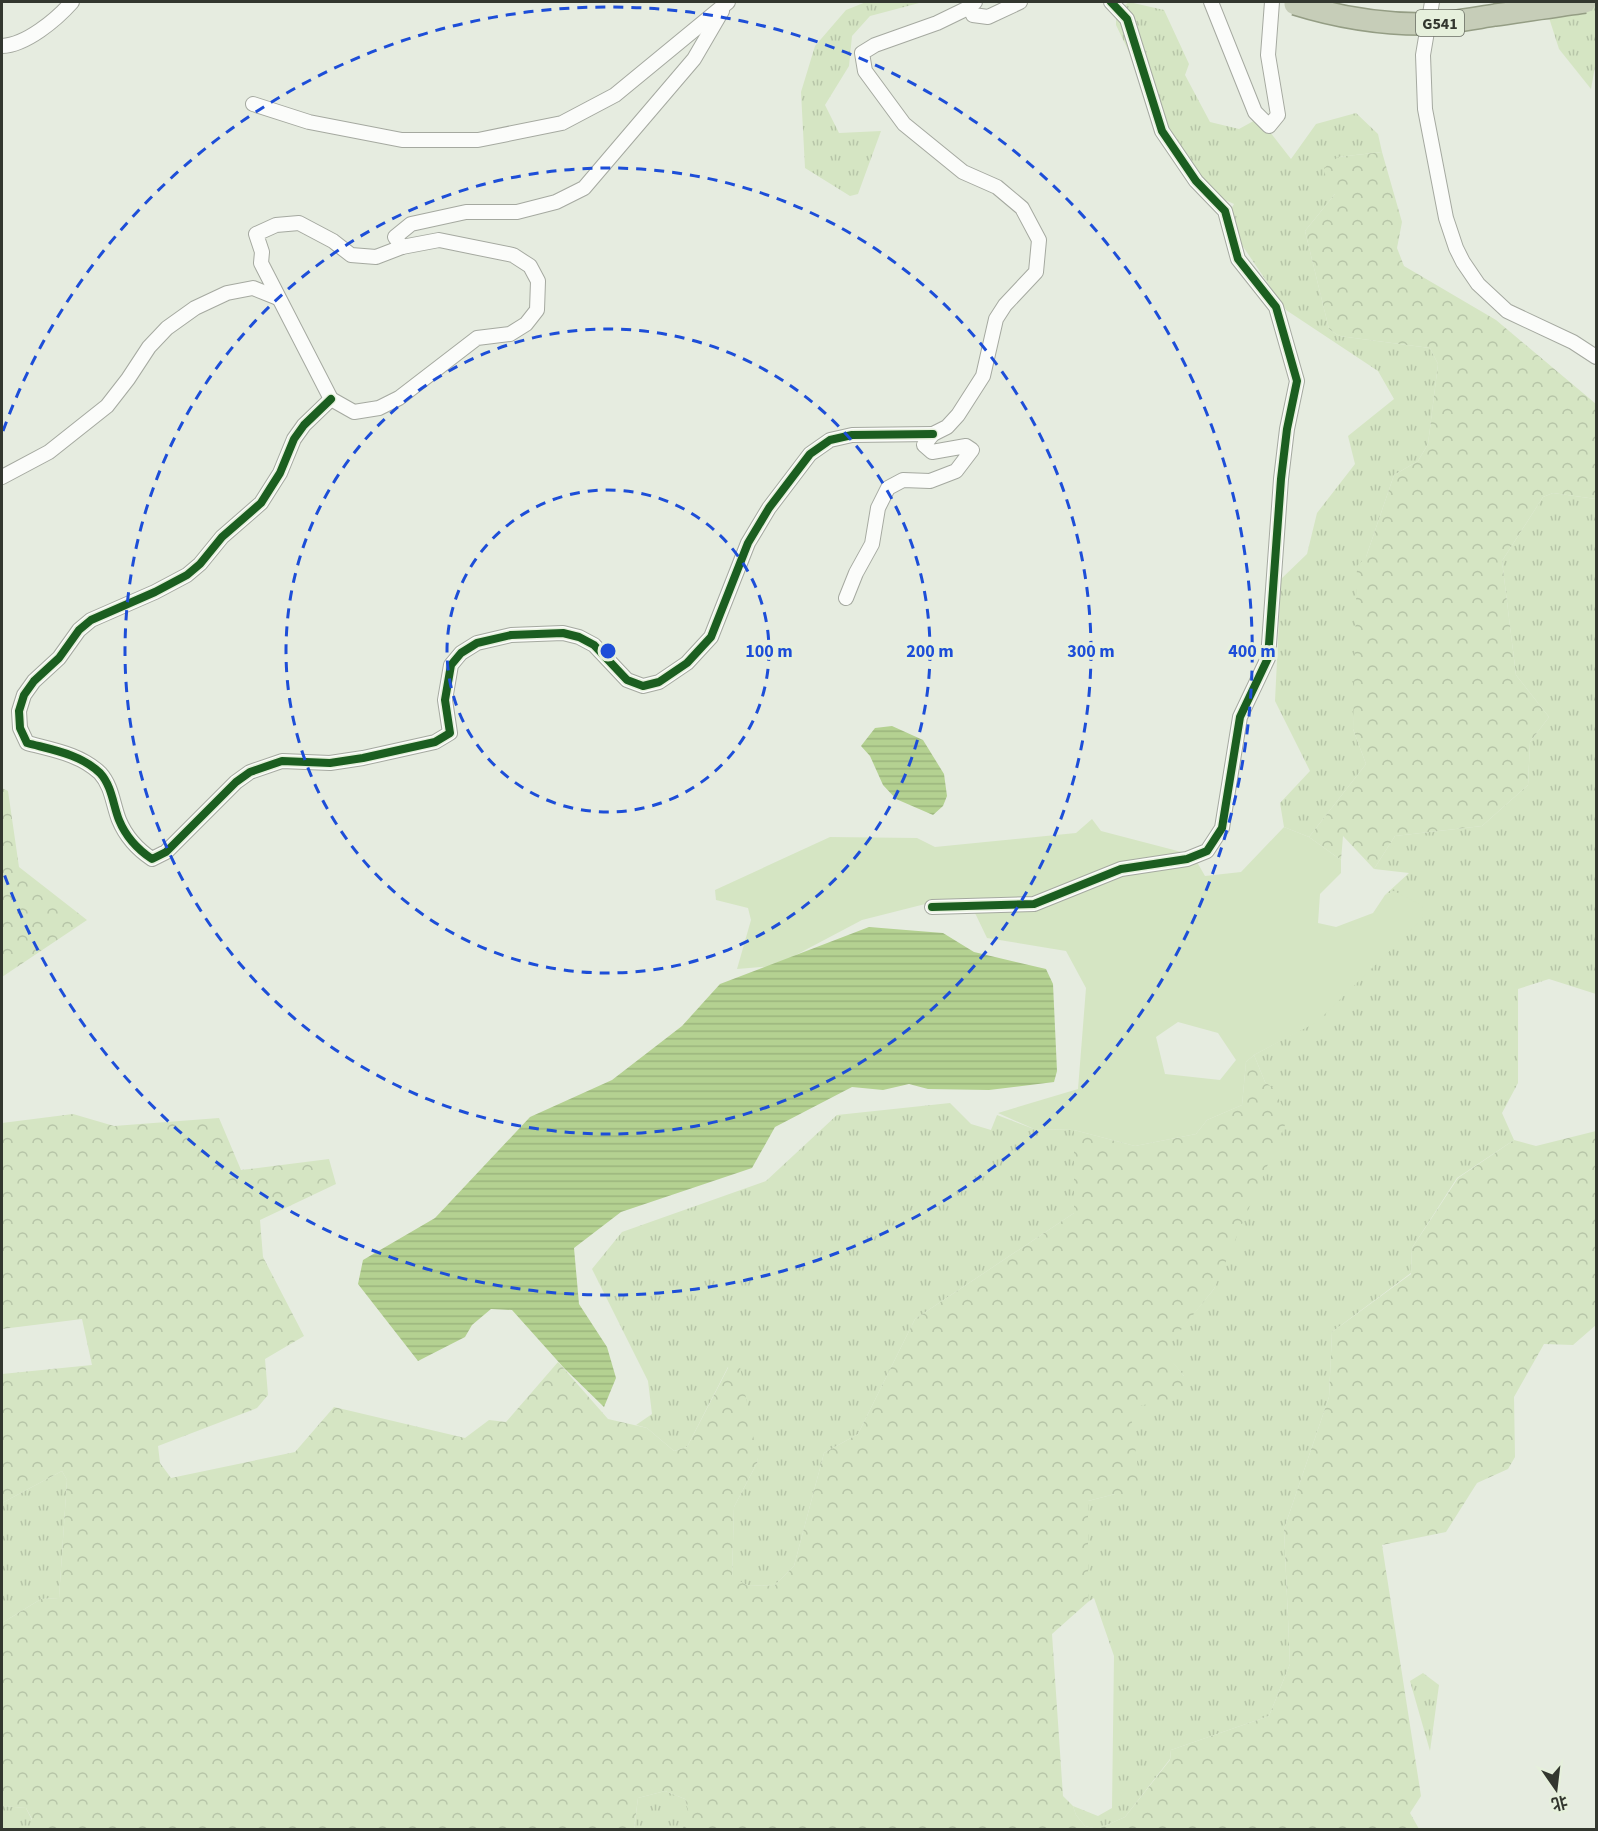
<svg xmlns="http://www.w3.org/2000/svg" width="1598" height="1831" font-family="'Source Sans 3','Noto Sans SC',sans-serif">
  <defs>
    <pattern id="grass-tufts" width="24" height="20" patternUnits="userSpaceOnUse" patternTransform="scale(1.5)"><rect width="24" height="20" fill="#d5e5c3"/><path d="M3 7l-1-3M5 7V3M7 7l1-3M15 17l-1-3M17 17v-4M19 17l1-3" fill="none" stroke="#b7c5a8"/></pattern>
    <pattern id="forest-crowns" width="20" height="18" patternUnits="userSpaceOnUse" patternTransform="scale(1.5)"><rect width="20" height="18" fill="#d5e5c3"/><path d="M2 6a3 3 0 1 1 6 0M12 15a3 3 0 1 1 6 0" fill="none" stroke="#b7c5a8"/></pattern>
    <pattern id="water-rules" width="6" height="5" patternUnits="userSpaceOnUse" patternTransform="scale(1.5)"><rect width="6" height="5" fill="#b4d191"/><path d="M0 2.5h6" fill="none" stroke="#9bb47d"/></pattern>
  </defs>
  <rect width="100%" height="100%" fill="#e6ece0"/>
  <g fill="url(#grass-tufts)">
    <polygon points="866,2 923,2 870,16 852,36 849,66 825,105 839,133 881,131 858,194 850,196 805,168 801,92 815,46 846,10"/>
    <polygon points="1129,2 1164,10 1189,64 1185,75 1210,122 1239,129 1259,118 1291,159 1316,124 1356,113 1378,134 1382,152 1338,157 1335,194 1305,231 1329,329 1339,336 1430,348 1438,364 1428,444 1418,461 1394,475 1366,557 1353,729 1366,764 1309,837 1284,827 1280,803 1310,771 1275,701 1281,579 1307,554 1317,513 1355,464 1348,436 1394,399 1378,371 1286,310 1225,220 1234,204 1214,195 1174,146 1116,25 1116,12"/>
    <polygon points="1544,2 1595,2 1596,61 1591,89 1559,49"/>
    <polygon points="1553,493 1596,499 1596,994 1549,979 1518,989 1518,1083 1502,1113 1514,1140 1457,1178 1412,1248 1411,1273 1332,1332 1329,1397 1284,1529 1290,1664 1269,1716 1171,1750 1170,1759 1125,1817 1098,1829 1085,1826 1076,1815 1073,1806 1098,1816 1112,1808 1114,1656 1094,1598 1088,1602 1088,1501 1115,1494 1129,1408 1184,1376 1163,1351 1214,1289 1274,1090 1265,1082 1254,1055 1317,1021 1394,891 1385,895 1409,873 1374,869 1395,836 1482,826 1528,785 1530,742 1549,717 1516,675 1502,561 1543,497"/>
    <polygon points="950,1103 971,1124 991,1130 997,1115 1034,1129 1074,1130 1074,1213 915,1319 858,1434 824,1453 794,1566 774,1586 747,1585 732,1578 734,1507 758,1461 728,1367 687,1447 674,1451 647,1428 636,1425 652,1414 648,1381 592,1269 622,1232 766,1181 837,1115"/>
    <polygon points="62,1471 67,1480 59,1598 41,1599 2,1623 2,1503"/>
    <polygon points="1423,1673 1439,1685 1430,1751 1410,1681"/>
    <polygon points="665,1791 685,1799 691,1817 682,1829 634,1830 638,1798"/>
    <polygon points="2,1806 26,1808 32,1820 32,1829 2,1829"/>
  </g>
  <g fill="url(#forest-crowns)">
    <polygon points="1382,152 1402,222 1397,248 1404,266 1496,320 1596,404 1596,499 1553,493 1543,497 1502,561 1516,675 1549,717 1530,742 1528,785 1482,826 1395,836 1374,869 1343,836 1341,860 1309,837 1366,764 1353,729 1357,566 1366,557 1394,475 1418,461 1428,444 1438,364 1430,348 1339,336 1329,329 1305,231 1335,194 1328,189 1324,168 1338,157"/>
    <polygon points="2,788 8,791 19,867 87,920 2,977"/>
    <polygon points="1254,1055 1265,1082 1274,1089 1288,1118 1214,1289 1164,1351 1184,1376 1189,1395 1130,1408 1142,1499 1115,1494 1088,1501 1088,1602 1052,1634 1063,1796 1073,1806 1076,1815 1085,1826 1098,1829 1125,1817 1170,1760 1171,1750 1269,1716 1290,1664 1284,1529 1329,1397 1332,1332 1411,1274 1412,1248 1458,1178 1514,1140 1536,1146 1596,1131 1596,1325 1573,1345 1544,1344 1514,1397 1515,1457 1508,1469 1477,1483 1446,1532 1382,1545 1421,1796 1410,1813 1419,1829 682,1829 690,1817 685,1799 665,1791 638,1798 634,1829 32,1829 32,1819 26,1808 2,1806 2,1623 41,1599 59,1598 67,1480 62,1471 2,1503 2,1374 92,1365 82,1319 2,1329 2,1123 73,1114 114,1126 219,1118 241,1170 329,1159 336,1184 260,1220 263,1257 304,1336 265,1359 268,1395 257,1408 158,1446 160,1463 171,1478 295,1452 334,1407 465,1438 489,1420 506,1422 558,1362 608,1419 647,1428 674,1451 687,1447 729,1366 740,1367 758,1461 734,1507 732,1577 747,1585 774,1586 794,1566 824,1453 858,1434 915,1319 1074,1213 1074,1130 1135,1146 1196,1134 1207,1120 1242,1105 1246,1062"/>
  </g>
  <path fill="#d5e5c3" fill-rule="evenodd" d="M1092,819l9,12 92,24 12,21 36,-4 43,-45 25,10 32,23v13l-21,21 -2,29 18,4 37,-14 12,-18 9,-4 29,15 -1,13 -105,103 -63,33 -8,7 -4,43 -35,15 -11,14 -61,12 -61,-16 -40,-1 -36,-16 80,-24 8,-101 -20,-37 -79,-13 -12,-25 -30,-14 -83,21 -87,46 -38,3 14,-49 -3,-12 -32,-8 -1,-10 115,-53 87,1 18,9 141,-14zM1178,1022l40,11 18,27 -16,20 -55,-6 -9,-37z"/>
  <g fill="url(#water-rules)">
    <polygon points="892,726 923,740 944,774 947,796 943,806 933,815 896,799 883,785 870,756 861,746 875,728"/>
    <polygon points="869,927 943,933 974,952 1046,969 1053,984 1057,1071 1054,1082 989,1090 928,1089 909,1084 883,1090 852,1087 775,1127 752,1168 621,1212 574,1248 579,1304 607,1347 616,1378 604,1407 564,1368 512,1310 491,1309 472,1325 465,1337 418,1361 358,1284 363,1260 435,1218 530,1117 612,1080 682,1026 720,984"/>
  </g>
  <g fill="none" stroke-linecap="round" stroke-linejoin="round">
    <g stroke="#a5a9a0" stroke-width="16">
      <g id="minor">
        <polyline points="975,2 970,7 973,15 988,17 1020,2"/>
        <polyline points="1211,2 1255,112 1269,126 1278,115 1268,55 1272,2"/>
        <polyline points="1432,2 1423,55 1425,109 1446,218 1456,248 1463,262 1478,284 1507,311 1573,342 1596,357"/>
        <path d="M2,46c24,-1 54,-26 70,-44"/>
        <polyline points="253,104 309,122 402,140 478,140 562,123 615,95 728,2"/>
        <polygon points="299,223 333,241 351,255 376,257 402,247 439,240 513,255 530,266 538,281 537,310 526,324 510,334 477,338 399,398 379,408 354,412 331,399 261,263 262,252 256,234 276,225"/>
        <polyline points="402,247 395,237 411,224 466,212 517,212 556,202 584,188 694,59 722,11"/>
        <path d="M331,399l-27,26 -10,14 -14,34 -19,30 -39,34 -22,27 -13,11 -32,17 -64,28 -12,10 -20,28 -25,23 -10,14 -5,16 1,17 7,15c26,7 53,11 73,30 12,13 13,32 19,47 7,17 18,29 33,39l14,-7 70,-70 14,-10 32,-11 48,2 33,-5 72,-16 15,-9 -5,-33 6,-35 10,-12 16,-10 34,-8 52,-2 16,4 15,8 33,35 16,6 16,-4 28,-19 24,-26 37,-94 21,-35 41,-54 20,-14 22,-5 81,-1"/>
        <polyline points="2,477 49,452 107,406 128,379 149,347 167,328 195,308 227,293 253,288 278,298"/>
        <polyline points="846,598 856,573 872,544 878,508 888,488 903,480 930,481 956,471 972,450 966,446 932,452 924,445 933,434 947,427 958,415 983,376 996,319 1005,305 1036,272 1039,240 1022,208 997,187 963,172 904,124 865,71 862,53 875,45 937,23 970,7"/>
        <polyline points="932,907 1034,904 1121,869 1187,859 1207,851 1222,828 1240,717 1268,658 1281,479 1287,429 1297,381 1276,307 1238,259 1225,211 1196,181 1162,131 1127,19 1111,2"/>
      </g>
    </g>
    <use href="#minor" stroke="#fbfcfa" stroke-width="14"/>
    <g stroke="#949d84" stroke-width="24" stroke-linecap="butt">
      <path id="highway-bridge" d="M1295,4c42,13 83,20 127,20 24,0 48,-5 73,-9 30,-4 60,-9 90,-13"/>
    </g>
    <use href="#highway-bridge" stroke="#c6cdb8" stroke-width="21"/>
    <g stroke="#e6f0dc" stroke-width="11">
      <g id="cycleway">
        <path d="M331,399l-27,26 -10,14 -14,34 -19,30 -39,34 -22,27 -13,11 -32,17 -64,28 -12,10 -20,28 -25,23 -10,14 -5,16 1,17 7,15c26,7 53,11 73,30 12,13 13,32 19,47 7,17 18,29 33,39l14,-7 70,-70 14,-10 32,-11 48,2 33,-5 72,-16 15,-9 -5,-33 6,-35 10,-12 16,-10 34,-8 52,-2 16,4 15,8 33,35 16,6 16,-4 28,-19 24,-26 37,-94 21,-35 41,-54 20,-14 22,-5 81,-1"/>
        <polyline points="932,907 1034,904 1121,869 1187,859 1207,851 1222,828 1240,717 1268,658 1281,479 1287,429 1297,381 1276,307 1238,259 1225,211 1196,181 1162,131 1127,19 1111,2"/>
      </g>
    </g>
    <use href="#cycleway" stroke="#1b5e20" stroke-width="8"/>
  </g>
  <g fill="none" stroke="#1d4ed8" stroke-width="3" stroke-dasharray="10 8">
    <circle cx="608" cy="651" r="161"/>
    <circle cx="608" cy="651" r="322"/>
    <circle cx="608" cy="651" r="483"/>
    <path d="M3 431A644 644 0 1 1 3 871"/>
  </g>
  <g text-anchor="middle" stroke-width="6" stroke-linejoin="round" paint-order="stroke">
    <rect fill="#e6f0dc" stroke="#696e63" stroke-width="1.5" x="1416" y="10" width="48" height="26" rx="4.5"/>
    <g font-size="16" font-weight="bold" fill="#33372f">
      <text x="1440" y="29">G541</text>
    </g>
  </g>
  <circle cx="608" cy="651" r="9" fill="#1d4ed8" stroke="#e6f0dc" stroke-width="3"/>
  <g font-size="18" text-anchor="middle" font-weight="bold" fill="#1d4ed8" stroke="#e6f0dc" stroke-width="6" stroke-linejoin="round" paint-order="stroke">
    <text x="769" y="657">100 m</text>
    <text x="930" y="657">200 m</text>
    <text x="1091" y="657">300 m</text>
    <text x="1252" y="657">400 m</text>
  </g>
  <rect width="1598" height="1831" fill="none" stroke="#33372f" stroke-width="6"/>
  <g transform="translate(1556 1789) rotate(166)" stroke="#e6f0dc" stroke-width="4.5" paint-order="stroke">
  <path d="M0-4.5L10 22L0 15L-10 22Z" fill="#33372f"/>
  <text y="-9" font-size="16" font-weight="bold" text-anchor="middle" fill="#33372f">北</text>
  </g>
</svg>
